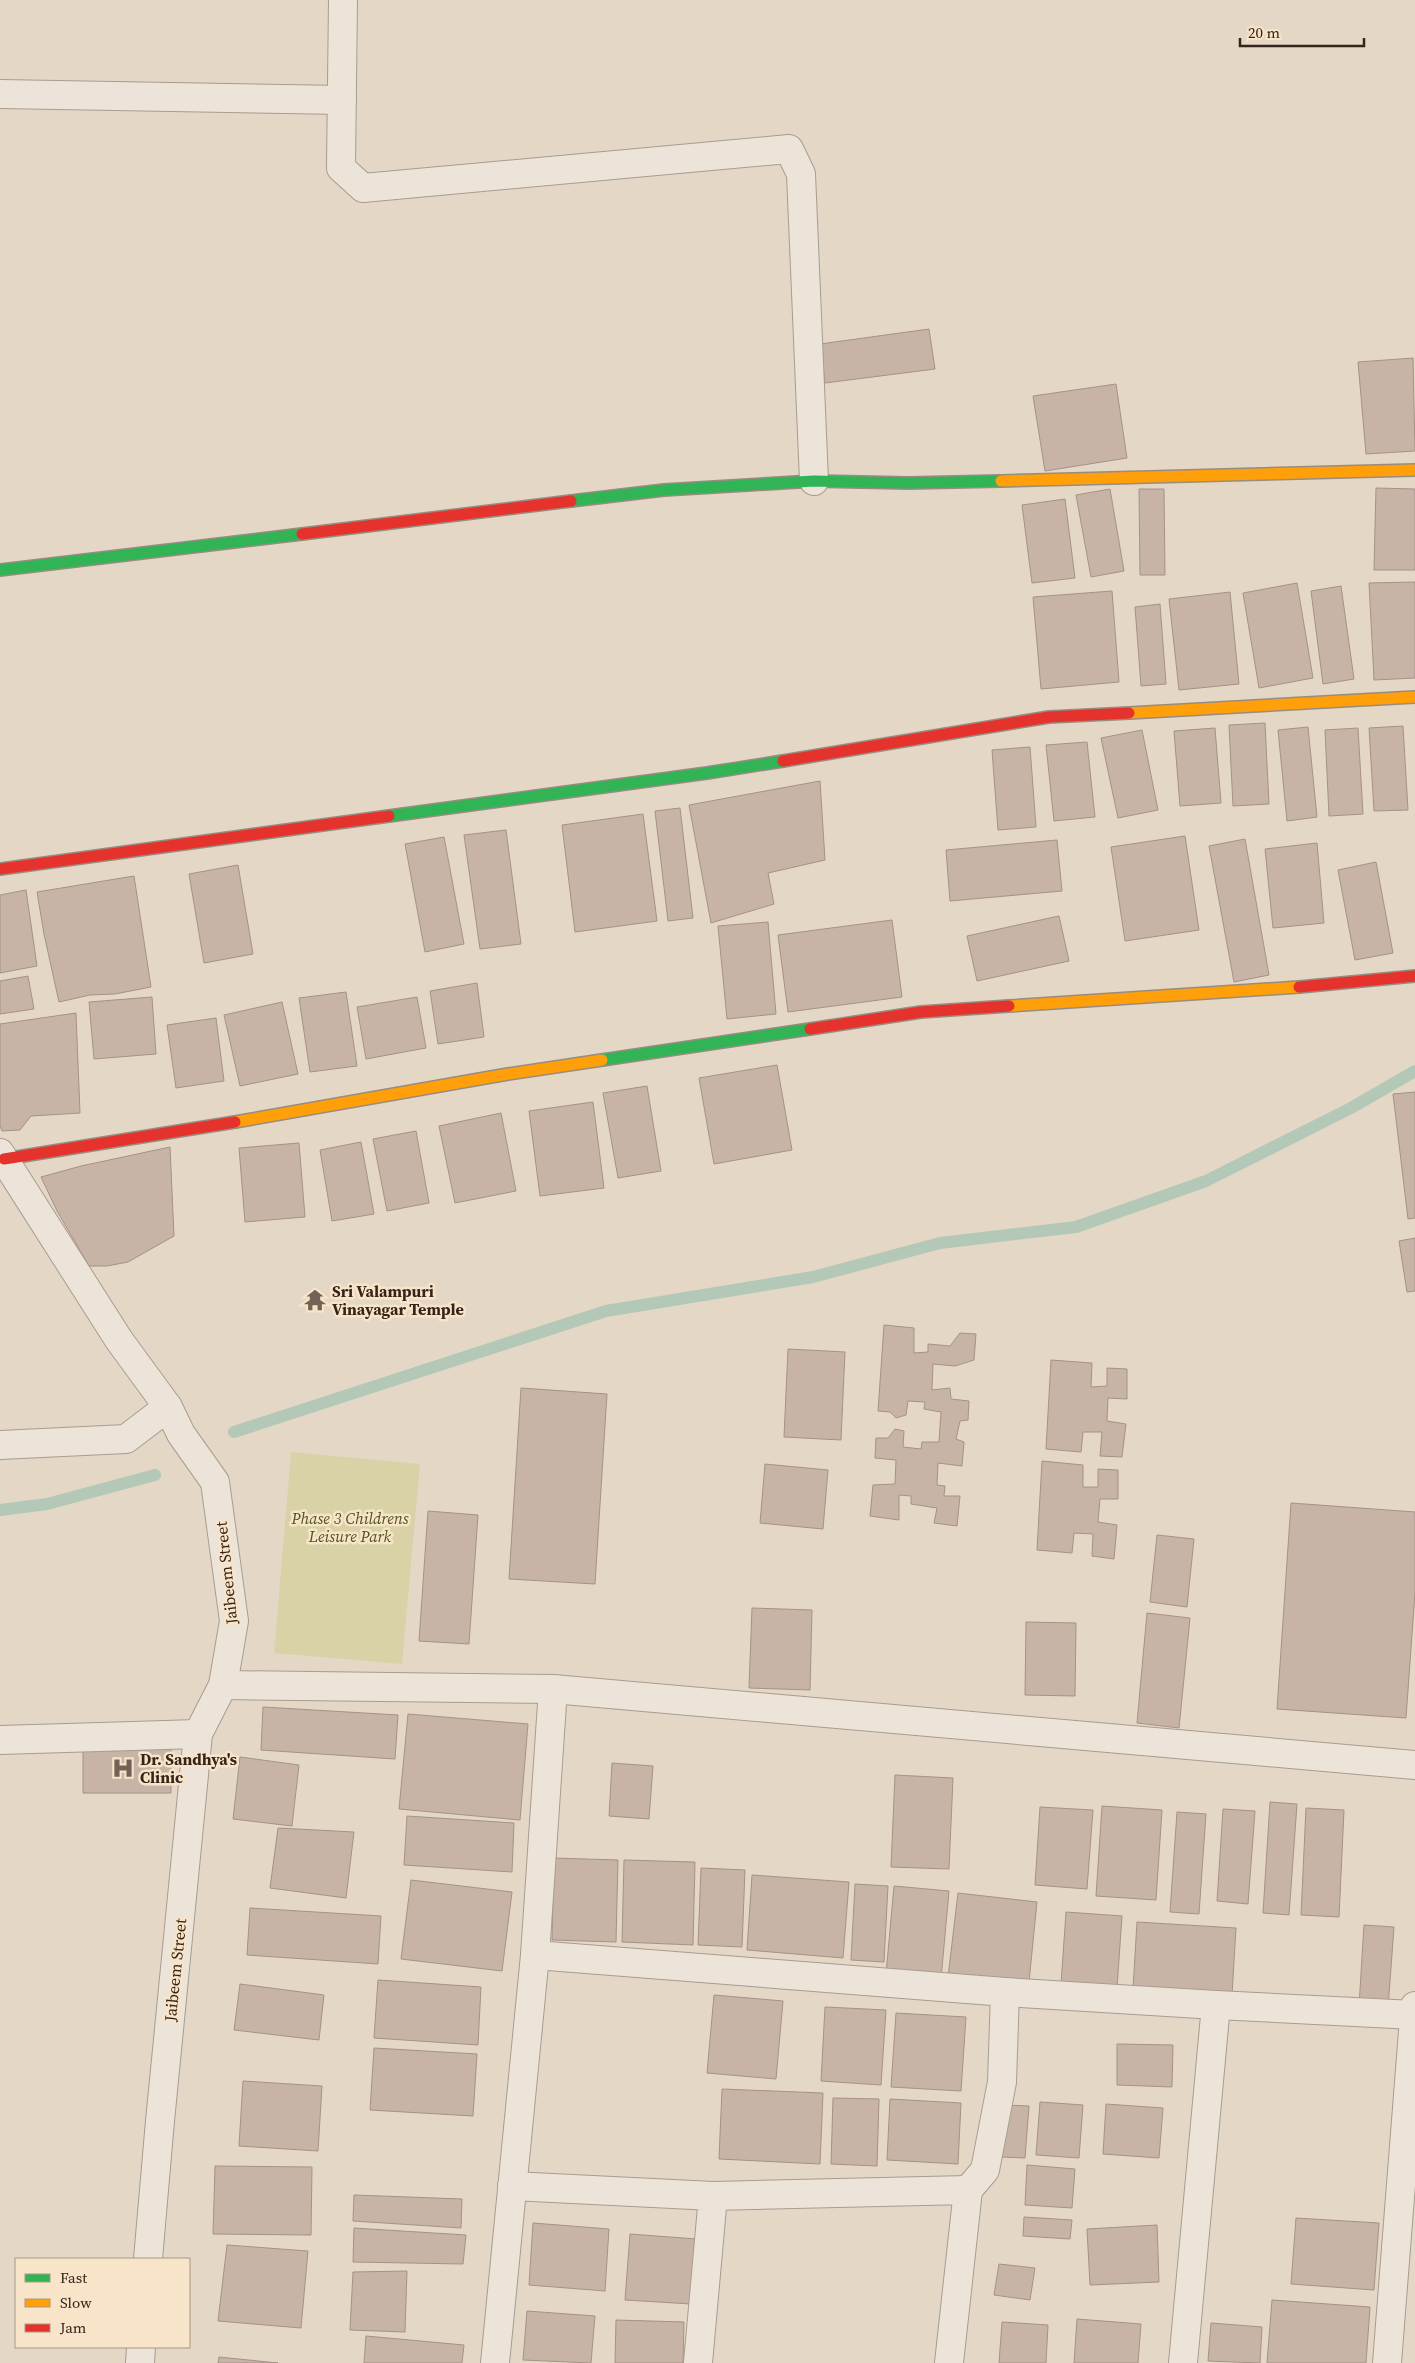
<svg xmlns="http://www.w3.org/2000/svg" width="1415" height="2363" font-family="'Source Serif 4',serif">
  <rect width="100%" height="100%" fill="#e4d7c6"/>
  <polygon fill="#d9d2a7" points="291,1452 420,1464 402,1664 274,1653"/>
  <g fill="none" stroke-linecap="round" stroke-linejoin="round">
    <g stroke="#b4c8b8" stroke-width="12">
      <polyline points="234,1432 606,1311 813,1277 940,1243 1076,1227 1206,1181 1351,1108 1415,1071"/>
      <polyline points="0,1510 47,1504 155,1475"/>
    </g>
  </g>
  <g fill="#c8b4a7" stroke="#a49286">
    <polygon points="929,329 935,369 825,383 820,344"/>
    <polygon points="1413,358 1415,451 1366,454 1358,362"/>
    <polygon points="1116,384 1127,458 1045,471 1033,396"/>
    <polygon points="1376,488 1415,489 1415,570 1374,570"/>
    <polygon points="1110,489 1124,571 1091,577 1076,495"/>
    <polygon points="1139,489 1164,489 1165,575 1140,575"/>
    <polygon points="1065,499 1075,578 1032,583 1022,505"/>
    <polygon points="1415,582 1415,678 1374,680 1369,583"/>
    <polygon points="1297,583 1313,678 1259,688 1243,593"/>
    <polygon points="1341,586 1354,679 1323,684 1311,591"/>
    <polygon points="1112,591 1119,682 1041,689 1033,597"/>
    <polygon points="1230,592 1239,684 1179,690 1169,599"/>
    <polygon points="1160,604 1166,684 1141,686 1135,607"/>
    <polygon points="1265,723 1269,804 1233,806 1229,725"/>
    <polygon points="1403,726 1408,810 1374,811 1369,728"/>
    <polygon points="1308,727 1317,817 1287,821 1278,730"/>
    <polygon points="1215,728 1221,803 1180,806 1174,731"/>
    <polygon points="1358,728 1363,814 1329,816 1325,730"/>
    <polygon points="1142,730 1158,810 1118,818 1101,738"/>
    <polygon points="1087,742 1095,817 1054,821 1046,745"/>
    <polygon points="1030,747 1036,827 998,830 992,750"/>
    <polygon points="820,781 825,860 768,873 774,904 711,923 689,805"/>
    <polygon points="680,808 693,918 668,921 655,811"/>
    <polygon points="643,814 657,921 575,932 562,825"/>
    <polygon points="506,830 521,944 480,949 464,835"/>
    <polygon points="1185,836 1199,930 1125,941 1111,847"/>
    <polygon points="444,837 464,944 425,952 405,844"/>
    <polygon points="1245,839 1269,975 1234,982 1209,846"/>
    <polygon points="1057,840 1062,891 950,901 946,850"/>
    <polygon points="1317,843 1324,923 1273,928 1265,849"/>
    <polygon points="1376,862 1393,953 1355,960 1338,870"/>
    <polygon points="238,865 253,954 204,963 189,874"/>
    <polygon points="134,876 151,987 115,994 90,995 59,1002 44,934 37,892"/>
    <polygon points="26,890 37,966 0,973 0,895"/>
    <polygon points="1059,916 1069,961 977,981 967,936"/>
    <polygon points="892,920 902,997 788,1012 778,935"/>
    <polygon points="768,922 776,1014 727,1019 718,926"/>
    <polygon points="28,976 34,1009 0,1014 0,981"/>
    <polygon points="477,983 484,1037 438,1044 430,991"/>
    <polygon points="346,992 357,1066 310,1072 299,998"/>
    <polygon points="152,997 156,1054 94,1059 89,1002"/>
    <polygon points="417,997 426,1048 366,1059 357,1007"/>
    <polygon points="282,1002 298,1074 240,1086 224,1015"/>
    <polygon points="76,1013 80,1113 31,1116 20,1130 2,1131 0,1126 0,1024"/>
    <polygon points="216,1018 224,1081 176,1088 167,1025"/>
    <polygon points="777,1065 792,1150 714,1164 699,1078"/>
    <polygon points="647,1086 661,1171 618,1178 603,1093"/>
    <polygon points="1415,1092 1415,1218 1408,1219 1393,1094"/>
    <polygon points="593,1102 604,1188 540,1196 529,1111"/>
    <polygon points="501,1113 516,1191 455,1203 439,1126"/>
    <polygon points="416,1131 429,1203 387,1211 373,1139"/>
    <polygon points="361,1142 374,1214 332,1221 320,1150"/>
    <polygon points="299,1143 305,1217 245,1222 239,1148"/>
    <polygon points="170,1147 174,1236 128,1262 107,1266 89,1266 57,1211 41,1177 81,1166"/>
    <polygon points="1415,1238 1415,1291 1407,1292 1399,1241"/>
    <polygon points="884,1325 914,1328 914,1353 928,1352 928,1344 950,1346 960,1333 976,1334 974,1360 955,1366 933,1364 932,1390 950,1388 951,1399 969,1401 968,1420 960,1421 956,1439 964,1442 962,1466 938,1463 937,1485 945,1486 944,1496 960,1496 957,1526 934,1523 937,1508 911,1504 911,1496 899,1495 899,1520 870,1516 873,1485 895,1484 896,1460 875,1458 876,1438 888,1438 895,1429 904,1431 903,1447 921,1449 922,1442 939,1442 941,1412 924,1409 925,1402 908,1401 906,1415 896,1418 890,1412 878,1411"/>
    <polygon points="788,1349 845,1352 841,1440 784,1437"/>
    <polygon points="1051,1360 1092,1363 1091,1387 1107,1386 1107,1368 1127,1369 1127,1399 1108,1398 1107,1421 1126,1424 1122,1457 1100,1456 1102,1432 1083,1432 1081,1452 1046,1449"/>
    <polygon points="521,1388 607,1394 595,1584 509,1579"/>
    <polygon points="1042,1461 1083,1465 1083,1487 1098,1487 1098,1469 1118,1470 1118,1499 1100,1499 1098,1522 1117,1525 1114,1559 1092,1556 1093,1534 1074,1533 1072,1553 1037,1550"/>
    <polygon points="765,1464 828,1470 823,1529 760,1523"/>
    <polygon points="1291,1503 1415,1512 1415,1593 1406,1718 1277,1709"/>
    <polygon points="428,1511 478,1515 469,1644 419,1641"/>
    <polygon points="1157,1535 1194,1539 1187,1607 1150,1602"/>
    <polygon points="752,1608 812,1610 810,1690 749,1688"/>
    <polygon points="1147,1613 1190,1618 1179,1728 1137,1723"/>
    <polygon points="1026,1622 1076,1623 1075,1696 1025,1695"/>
    <polygon points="263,1707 398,1715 395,1759 261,1750"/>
    <polygon points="408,1714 528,1724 520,1820 399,1809"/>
    <polygon points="171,1745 171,1793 83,1793 83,1746"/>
    <polygon points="240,1757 299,1765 292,1826 233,1819"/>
    <polygon points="612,1763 653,1766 649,1819 609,1816"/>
    <polygon points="895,1775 953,1778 949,1869 891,1867"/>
    <polygon points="1270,1802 1297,1804 1289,1915 1263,1913"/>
    <polygon points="1102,1806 1162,1810 1156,1900 1096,1896"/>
    <polygon points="1040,1807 1093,1810 1087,1889 1035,1885"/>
    <polygon points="1306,1808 1344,1810 1339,1917 1301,1915"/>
    <polygon points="1223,1809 1255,1811 1248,1904 1217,1901"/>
    <polygon points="1177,1812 1206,1814 1199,1914 1170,1912"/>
    <polygon points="407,1816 514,1823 512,1872 404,1865"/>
    <polygon points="278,1828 354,1832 346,1898 270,1888"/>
    <polygon points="554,1858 618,1860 616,1942 552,1940"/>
    <polygon points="624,1860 695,1862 693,1945 622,1942"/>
    <polygon points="701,1868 745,1870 742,1947 698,1945"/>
    <polygon points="752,1875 849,1882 843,1958 747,1950"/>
    <polygon points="411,1880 512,1892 502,1971 401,1959"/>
    <polygon points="855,1884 888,1886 884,1962 851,1960"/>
    <polygon points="894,1886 949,1891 941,1979 886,1974"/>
    <polygon points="958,1893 1037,1902 1029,1982 948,1977"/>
    <polygon points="250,1908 381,1916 378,1964 247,1955"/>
    <polygon points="1066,1912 1122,1916 1117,1988 1061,1984"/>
    <polygon points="1137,1922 1236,1928 1232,1995 1133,1989"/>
    <polygon points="1364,1925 1394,1927 1388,2008 1359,2006"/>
    <polygon points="378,1980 481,1987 478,2045 374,2038"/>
    <polygon points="240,1984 324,1995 319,2040 234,2030"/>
    <polygon points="714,1995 783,2001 776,2079 707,2073"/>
    <polygon points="825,2007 886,2010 881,2085 821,2081"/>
    <polygon points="896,2013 966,2017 961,2091 891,2087"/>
    <polygon points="1117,2044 1173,2045 1172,2087 1117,2085"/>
    <polygon points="374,2048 477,2054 473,2116 370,2110"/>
    <polygon points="243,2081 322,2086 318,2151 239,2146"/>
    <polygon points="722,2089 823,2093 820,2164 719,2159"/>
    <polygon points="833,2098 879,2099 877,2166 831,2164"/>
    <polygon points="890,2099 961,2103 958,2164 887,2160"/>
    <polygon points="1040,2102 1083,2105 1079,2158 1036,2155"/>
    <polygon points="1106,2104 1163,2108 1159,2158 1103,2154"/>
    <polygon points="1005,2105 1029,2106 1025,2158 1001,2157"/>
    <polygon points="1027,2165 1075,2169 1072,2208 1025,2205"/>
    <polygon points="215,2166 312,2167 311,2235 213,2234"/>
    <polygon points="354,2195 462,2199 461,2228 353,2221"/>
    <polygon points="1024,2217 1072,2220 1070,2239 1023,2236"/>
    <polygon points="1296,2218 1379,2223 1374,2290 1291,2284"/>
    <polygon points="533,2223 609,2229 605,2291 529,2285"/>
    <polygon points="1157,2225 1159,2282 1090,2285 1087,2229"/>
    <polygon points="354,2228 466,2235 463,2264 353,2262"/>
    <polygon points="630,2234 696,2239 691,2304 625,2300"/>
    <polygon points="227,2245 308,2251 301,2328 218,2321"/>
    <polygon points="999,2264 1035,2268 1030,2300 994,2295"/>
    <polygon points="407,2271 405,2332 350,2330 353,2272"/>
    <polygon points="1272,2300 1370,2307 1366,2363 1267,2363"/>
    <polygon points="527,2311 595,2316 591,2363 523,2360"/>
    <polygon points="1077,2319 1141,2324 1138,2363 1074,2363"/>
    <polygon points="616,2320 684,2322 683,2363 615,2363"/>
    <polygon points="1002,2322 1048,2325 1046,2363 999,2363"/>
    <polygon points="1211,2323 1262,2327 1260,2363 1208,2361"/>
    <polygon points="366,2336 464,2345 462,2363 364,2363"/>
    <polygon points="219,2357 278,2363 218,2363"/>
  </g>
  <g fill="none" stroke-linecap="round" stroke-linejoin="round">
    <g stroke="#a89c91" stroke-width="30">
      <g id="street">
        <polyline points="343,0 341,168 363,188 789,149 801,174 814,481"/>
        <polyline points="0,94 342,100"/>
        <polyline points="0,1153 119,1340 168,1407 181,1434 215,1482 234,1621 223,1685 198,1734 160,2121 148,2259"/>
        <polyline points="0,1445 126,1439 168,1407"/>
        <polyline points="223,1685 553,1689 1415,1765"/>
        <polyline points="553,1689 535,1955 1005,1992 1216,2005 1183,2363"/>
        <polyline points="0,1740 198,1734"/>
        <polyline points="1216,2005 1414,2015"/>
        <polyline points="512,2186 713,2196 698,2363"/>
        <polyline points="968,2190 985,2170 1002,2082 1005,1992"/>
        <polyline points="713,2196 968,2190 949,2363"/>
        <polyline points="140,2363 141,2347"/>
        <polyline points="495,2363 535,1955"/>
        <polyline points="1387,2363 1415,2006"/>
      </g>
    </g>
    <g stroke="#988c80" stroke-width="14">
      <g id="fast">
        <polyline points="571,501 664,490 814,481 908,483 1001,481"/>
        <polyline points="0,570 302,534"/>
        <polyline points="389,816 707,773 783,761"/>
        <polyline points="602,1060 810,1029"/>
      </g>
    </g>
    <g stroke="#988c80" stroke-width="14">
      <g id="slow">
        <polyline points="1001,481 1415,470"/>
        <polyline points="1129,713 1415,697"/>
        <polyline points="1009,1006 1299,987"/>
        <polyline points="235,1122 508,1074 602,1060"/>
      </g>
    </g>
    <g stroke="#988c80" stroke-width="14">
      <g id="jam">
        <polyline points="302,534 571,501"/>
        <polyline points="783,761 1049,717 1129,713"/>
        <polyline points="0,869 389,816"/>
        <polyline points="1299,987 1415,976"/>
        <polyline points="810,1029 921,1012 1009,1006"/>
        <polyline points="4,1159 235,1122"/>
      </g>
    </g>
    <use href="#street" stroke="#ece3d9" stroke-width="28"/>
    <use href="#fast" stroke="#30b455" stroke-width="11"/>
    <use href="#slow" stroke="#ff9f0a" stroke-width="11"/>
    <use href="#jam" stroke="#e5322d" stroke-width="11"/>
  </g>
  <defs>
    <g id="temple-bare" transform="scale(1.725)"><path d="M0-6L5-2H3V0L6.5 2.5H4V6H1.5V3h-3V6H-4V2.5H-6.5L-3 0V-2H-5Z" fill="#736256" stroke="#f8e4c9" stroke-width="2.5" paint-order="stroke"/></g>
    <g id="hospital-bare" transform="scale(1.725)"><path d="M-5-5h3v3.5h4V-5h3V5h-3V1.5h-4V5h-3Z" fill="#736256" stroke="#f8e4c9" stroke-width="2.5" paint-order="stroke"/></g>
  </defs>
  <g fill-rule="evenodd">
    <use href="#temple-bare" x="315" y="1300"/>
    <use href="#hospital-bare" x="123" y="1768"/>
  </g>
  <g text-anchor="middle" stroke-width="5" stroke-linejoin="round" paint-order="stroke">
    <g font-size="16" font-weight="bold" fill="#362319" stroke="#f8e4c9" text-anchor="start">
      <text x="332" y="1297">Sri Valampuri<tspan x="332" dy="18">Vinayagar Temple</tspan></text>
      <text x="140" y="1765">Dr. Sandhya's<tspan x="140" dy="18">Clinic</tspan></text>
    </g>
    <g font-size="16" font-style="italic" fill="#4f551e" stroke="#f8e4c9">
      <text x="350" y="1524">Phase 3 Childrens<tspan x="350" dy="18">Leisure Park</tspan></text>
    </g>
    <g font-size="16" fill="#362319" stroke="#f8e4c9">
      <text transform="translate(226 1573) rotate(-96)" y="6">Jaibeem Street</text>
      <text transform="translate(175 1970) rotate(-84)" y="6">Jaibeem Street</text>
    </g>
  </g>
  <rect x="15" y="2258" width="175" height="90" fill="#f8e4c9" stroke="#aa9783"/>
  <rect x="25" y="2274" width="25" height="8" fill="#30b455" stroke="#aa9783"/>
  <text x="60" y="2283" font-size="15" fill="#362319">Fast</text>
  <rect x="25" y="2299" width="25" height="8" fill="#ff9f0a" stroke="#aa9783"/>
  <text x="60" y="2308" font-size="15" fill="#362319">Slow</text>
  <rect x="25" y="2324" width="25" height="8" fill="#e5322d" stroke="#aa9783"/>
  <text x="60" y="2333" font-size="15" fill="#362319">Jam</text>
  <path d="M1240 38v8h124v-8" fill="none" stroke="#362319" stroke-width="2.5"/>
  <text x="1248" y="38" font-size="15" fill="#362319" stroke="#f8e4c9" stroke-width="4" paint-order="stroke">20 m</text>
</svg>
